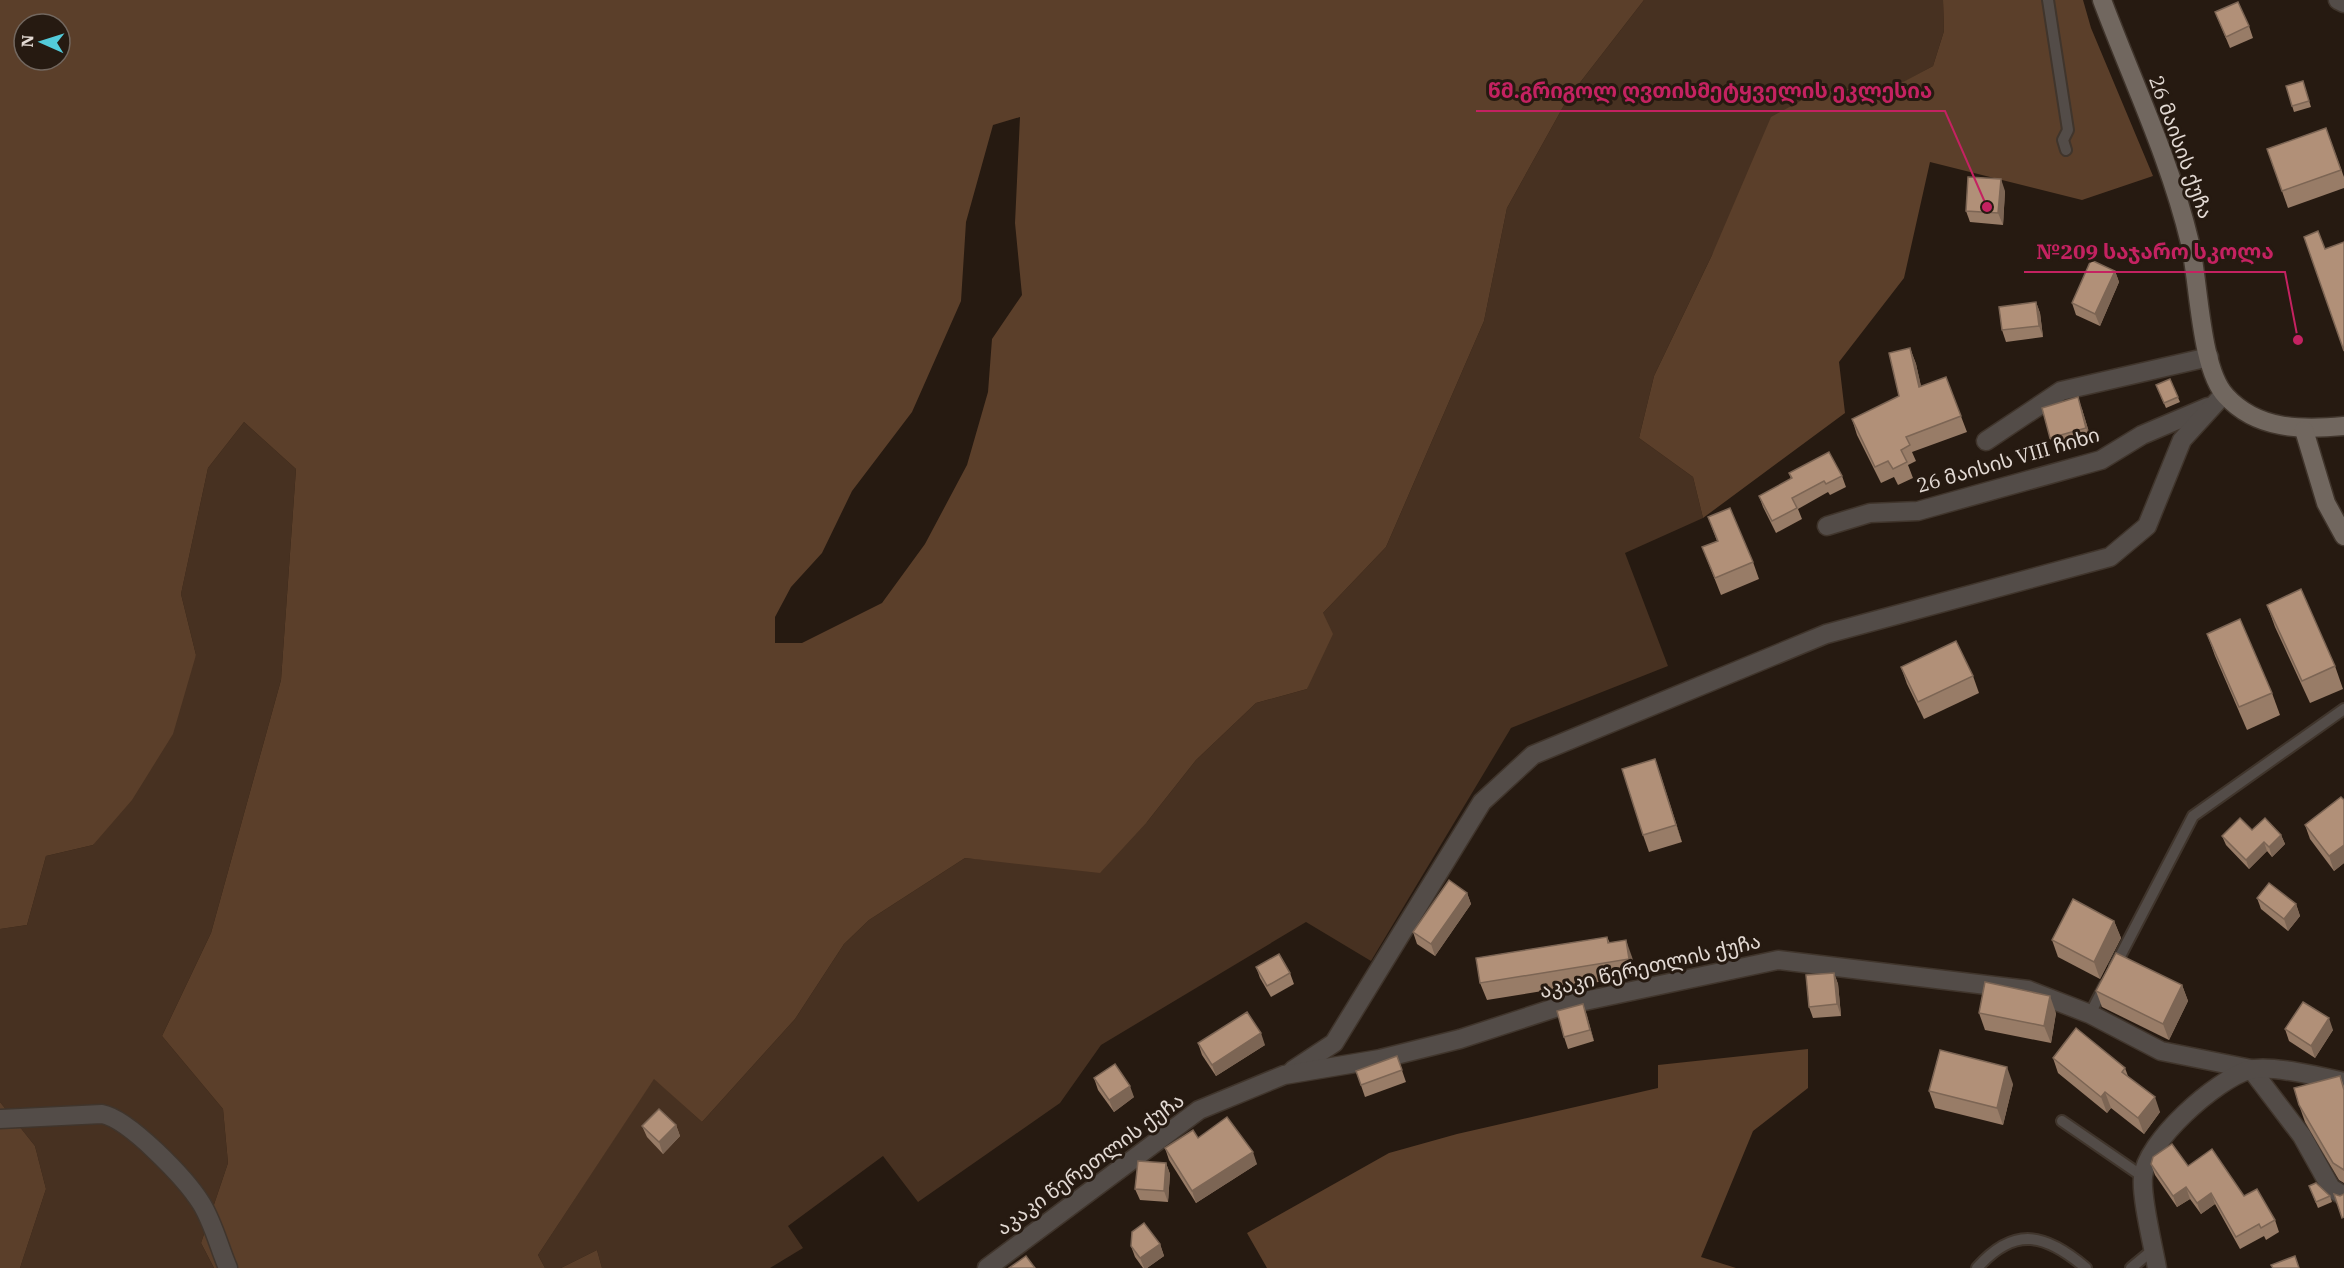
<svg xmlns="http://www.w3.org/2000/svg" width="2344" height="1268" font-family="'IBM Plex Serif','Noto Sans Georgian',serif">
  <rect width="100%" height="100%" fill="#261a11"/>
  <g fill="#473121">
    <polygon points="1644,0 1943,0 1944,31 1933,66 1904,82 1815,93 1712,255 1654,376 1639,438 1693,477 1703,518 1625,553 1668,666 1511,728 1371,961 1306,922 1101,1045 1060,1103 918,1202 883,1156 788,1226 803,1248 770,1268 602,1268 597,1250 561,1268 545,1268 538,1255 654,1078 702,1122 795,1019 844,944 869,920 965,858 1021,863 1147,822 1196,760 1256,703 1307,689 1323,613 1386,547 1484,321 1507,208 1568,98"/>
    <polygon points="244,422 296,469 281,680 211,933 162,1036 223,1109 228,1163 201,1243 214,1268 20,1268 46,1189 35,1146 0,1102 0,929 27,925 46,856 93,845 196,655 181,594 208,468"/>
  </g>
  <g fill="#5b3f2a" fill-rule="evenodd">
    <path d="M0,0h1644l-76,98 -61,110 -23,113 -98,226 -63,66 10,21 -26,55 -51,14 -60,57 -49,62 -47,51 -135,-15 -96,62 -25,24 -49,75 -93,103 -48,-43 -116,176 7,13h-331l-13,-25 27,-80 -5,-54 -61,-73 49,-103 70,-253 15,-211 -52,-47 -36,46 -27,126 15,61 -23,79 -41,66 -39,45 -47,11 -19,69 -27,4zM24,24h36v36h-36zM1020,117l-5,106 7,72 -30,44 -4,53 -21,73 -42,79 -43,59 -80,40h-27v-26l16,-30 31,-34 30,-62 60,-79 49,-111 5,-79 27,-97z"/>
    <polygon points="1943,0 2083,0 2091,28 2153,176 2082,200 1930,162 1904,278 1839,362 1845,413 1703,518 1693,477 1639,438 1654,376 1712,255 1771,117 1815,93 1903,82 1933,66 1944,31"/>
    <polygon points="1808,1049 1808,1088 1753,1131 1701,1257 1736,1268 1267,1268 1247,1233 1389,1153 1457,1134 1658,1088 1658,1065"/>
    <polygon points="0,1102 35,1146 46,1189 20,1268 0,1268"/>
    <polygon points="597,1250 602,1268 561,1268"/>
  </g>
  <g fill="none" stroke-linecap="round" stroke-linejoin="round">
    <g stroke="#40352c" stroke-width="14">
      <g id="lane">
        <polyline points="2048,0 2068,130 2063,140 2066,150"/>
        <polyline points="2115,966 2193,816 2344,709"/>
        <polyline points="2090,1014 2105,985"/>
        <polyline points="2062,1121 2142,1176"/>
        <path d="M1977,1268c38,-43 69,-34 109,0"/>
        <polyline points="2131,1268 2154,1249"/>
      </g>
    </g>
    <g stroke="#40352c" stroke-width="21">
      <g id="street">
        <polyline points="2338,0 2344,3"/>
        <polyline points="1986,441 2061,391 2209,357"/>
        <polyline points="1827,526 1870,513 1918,511 2101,460 2142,435 2208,407"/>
        <polyline points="1293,1070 1334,1043 1482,802 1533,755 1826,634 2110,557 2147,526 2182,440 2224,394"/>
        <path d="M0,1119l102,-5c27,5 84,65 99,89 12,19 18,44 27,65"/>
        <polyline points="987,1268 1199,1110 1284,1075 1380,1059 1460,1039 1561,1006 1778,960 2028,990 2090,1014 2161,1051 2251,1069 2302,1136 2331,1188 2344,1196"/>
        <path d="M2157,1268c-4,-23 -16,-70 -14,-91 2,-35 74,-98 106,-107 20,-6 73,7 95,12"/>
      </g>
    </g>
    <g stroke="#40352c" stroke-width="21">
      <g id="secondary">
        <path d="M2102,0c30,80 68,159 88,243 9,38 10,126 36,153 31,34 76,34 118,30"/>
        <polyline points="2304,430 2326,503 2344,536"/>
      </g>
    </g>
    <use href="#lane" stroke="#534c48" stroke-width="10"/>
    <use href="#street" stroke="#534c48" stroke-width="18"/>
    <use href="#secondary" stroke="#71675f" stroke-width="18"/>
  </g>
  <g fill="#987c67">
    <polygon points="2215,12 2249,26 2253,38 2230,48"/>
    <polygon points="2303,81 2311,107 2294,112 2286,86"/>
    <polygon points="2326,128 2344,177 2344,188 2288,208 2267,149"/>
    <polygon points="2005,191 2003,225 1970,222 1966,211"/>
    <polygon points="2115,271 2119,282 2100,326 2076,315 2072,303"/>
    <polygon points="2036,302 2040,313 2043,337 2006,342 2002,330"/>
    <polygon points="1910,348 1916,364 1921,387 1946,377 1967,432 1912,452 1916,461 1908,465 1913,478 1898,485 1894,477 1881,483 1857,435 1852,419 1899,396"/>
    <polygon points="2170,379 2180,402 2166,408 2156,385"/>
    <polygon points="2082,409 2091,439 2054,449 2050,438"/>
    <polygon points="1789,473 1842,476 1846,487 1830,495 1828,492 1798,509 1802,519 1776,533 1763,507 1759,496 1791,479"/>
    <polygon points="1708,517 1753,562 1759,579 1721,595 1702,547 1717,541"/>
    <polygon points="2267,605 2335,666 2343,689 2310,703 2275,627"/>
    <polygon points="2207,634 2272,693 2280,715 2247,730 2215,656"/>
    <polygon points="1901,667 1973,676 1979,693 1924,719 1907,684"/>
    <polygon points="1655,759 1682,842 1649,852 1643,835"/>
    <polygon points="2344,800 2344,863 2334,871 2310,839 2305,825"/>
    <polygon points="2252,830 2281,835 2285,844 2272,857 2267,851 2249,869 2226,845 2222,836"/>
    <polygon points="1467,893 1471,904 1435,956 1417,944 1413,932"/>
    <polygon points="2257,898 2296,904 2300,916 2288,931 2261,909"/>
    <polygon points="2114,921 2121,938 2100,979 2058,957 2052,940"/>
    <polygon points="1607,937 1610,943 1632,957 1635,976 1487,1000 1480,983"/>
    <polygon points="1256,967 1290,973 1294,984 1271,997 1260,978"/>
    <polygon points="1834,973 1838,984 1841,1016 1813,1018 1809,1007"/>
    <polygon points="2182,985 2188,1001 2169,1040 2102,1007 2096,991"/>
    <polygon points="1583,1004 1594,1041 1568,1049 1564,1037"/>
    <polygon points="1979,1013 2056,1013 2051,1043 1985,1030"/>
    <polygon points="2285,1029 2333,1030 2315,1058 2289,1041"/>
    <polygon points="1198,1043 1265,1045 1216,1076 1202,1055"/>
    <polygon points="1397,1056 1406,1082 1365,1097 1356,1071"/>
    <polygon points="2053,1058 2125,1068 2128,1076 2160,1112 2144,1134 2111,1108 2107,1113 2058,1073"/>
    <polygon points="2340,1076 2344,1087 2344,1183 2339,1180 2305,1122 2299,1105"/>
    <polygon points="1094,1078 1134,1097 1114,1112 1098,1090"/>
    <polygon points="2013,1084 2003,1125 1935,1108 1929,1091"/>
    <polygon points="676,1125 680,1136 663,1154 647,1137 642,1126"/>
    <polygon points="1198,1138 1257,1164 1196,1203 1169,1160 1165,1148"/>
    <polygon points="1166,1163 1170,1174 1168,1202 1140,1200 1135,1189"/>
    <polygon points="2151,1164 2188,1166 2244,1196 2275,1220 2279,1232 2266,1240 2264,1236 2240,1249 2215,1204 2201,1214 2190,1199 2177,1207 2155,1175"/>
    <polygon points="2309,1186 2330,1196 2332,1202 2318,1208"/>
    <polygon points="1160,1244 1164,1256 1147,1268 1143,1268 1135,1257 1131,1246"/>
  </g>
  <g fill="#7c6554">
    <polygon points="2001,179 2005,191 2003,225 1998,213"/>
    <polygon points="2115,271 2119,282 2100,326 2095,314"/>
    <polygon points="2036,302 2040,313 2043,337 2039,326"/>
    <polygon points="1910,348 1916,364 1925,403 1919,387"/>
    <polygon points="2078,397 2082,409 2091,439 2086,428"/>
    <polygon points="1655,759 1661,776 1682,842 1676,825"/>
    <polygon points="2281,835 2285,844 2272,857 2269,847"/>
    <polygon points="2264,842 2267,851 2249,869 2246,860"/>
    <polygon points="2344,845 2344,863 2334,871 2329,856"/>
    <polygon points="1467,893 1471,904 1435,956 1431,944"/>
    <polygon points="2296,904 2300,916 2288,931 2284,919"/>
    <polygon points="2114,921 2121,938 2100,979 2094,962"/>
    <polygon points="1626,940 1632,957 1635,976 1629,959"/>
    <polygon points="1834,973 1838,984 1841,1016 1837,1004"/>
    <polygon points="2182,985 2188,1001 2169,1040 2163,1024"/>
    <polygon points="2050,996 2056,1013 2051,1043 2044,1026"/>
    <polygon points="1583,1004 1587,1015 1594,1041 1590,1030"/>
    <polygon points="2329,1018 2333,1030 2315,1058 2311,1046"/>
    <polygon points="1261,1033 1265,1045 1216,1076 1212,1065"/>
    <polygon points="2007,1067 2013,1084 2003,1125 1997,1108"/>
    <polygon points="1130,1086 1134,1097 1114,1112 1109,1100"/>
    <polygon points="2105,1092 2111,1108 2107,1113 2101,1097"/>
    <polygon points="2155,1097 2160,1112 2144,1134 2138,1118"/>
    <polygon points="676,1125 680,1136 663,1154 659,1142"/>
    <polygon points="1253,1152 1257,1164 1196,1203 1192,1191"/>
    <polygon points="1166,1163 1170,1174 1168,1202 1164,1191"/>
    <polygon points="2186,1187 2190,1199 2177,1207 2173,1196"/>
    <polygon points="2211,1193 2215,1204 2201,1214 2197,1203"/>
    <polygon points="1160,1244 1164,1256 1147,1268 1144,1268 1140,1258"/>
  </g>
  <g fill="#b19078" stroke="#7c6554" stroke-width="1.5">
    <polygon points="2238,2 2249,26 2226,37 2215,12"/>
    <polygon points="2303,81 2309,101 2292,106 2286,86"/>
    <polygon points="2326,128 2341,170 2282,191 2267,149"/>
    <polygon points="1968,177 2001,179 1998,213 1966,211"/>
    <polygon points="2318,231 2325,249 2344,242 2344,351 2304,237"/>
    <polygon points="2091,260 2115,271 2095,314 2072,303"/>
    <polygon points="2036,302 2039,326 2002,330 1999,307"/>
    <polygon points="1910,348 1919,387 1946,377 1961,416 1906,437 1910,445 1901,450 1907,462 1893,469 1888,461 1875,467 1852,419 1899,396 1889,353"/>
    <polygon points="2170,379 2178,397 2164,403 2156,385"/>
    <polygon points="2078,397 2086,428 2050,438 2042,408"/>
    <polygon points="1829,452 1842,476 1826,484 1824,481 1792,498 1797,508 1772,521 1759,496 1792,478 1789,473"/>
    <polygon points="1730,508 1753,562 1715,578 1702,547 1718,541 1708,517"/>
    <polygon points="2301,589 2335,666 2302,681 2267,605"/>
    <polygon points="2240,619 2272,693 2239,707 2207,634"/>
    <polygon points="1956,641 1973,676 1918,702 1901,667"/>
    <polygon points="1655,759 1676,825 1643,835 1622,769"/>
    <polygon points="2341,797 2344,800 2344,845 2329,856 2305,825"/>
    <polygon points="2240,818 2252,830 2265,818 2281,835 2269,847 2264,842 2246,860 2222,836"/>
    <polygon points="1449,880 1467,893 1431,944 1413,932"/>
    <polygon points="2269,883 2296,904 2284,919 2257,898"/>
    <polygon points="2073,899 2114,921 2094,962 2052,940"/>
    <polygon points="1607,937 1608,943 1626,940 1629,959 1480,983 1476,958"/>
    <polygon points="2116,953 2182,985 2163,1024 2096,991"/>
    <polygon points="1279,954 1290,973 1267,986 1256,967"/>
    <polygon points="1834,973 1837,1004 1809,1007 1806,975"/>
    <polygon points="1985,982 2050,996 2044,1026 1979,1013"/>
    <polygon points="2303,1002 2329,1018 2311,1046 2285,1029"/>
    <polygon points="1583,1004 1590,1030 1564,1037 1557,1011"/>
    <polygon points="1247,1012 1261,1033 1212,1065 1198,1043"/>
    <polygon points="2076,1028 2125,1068 2122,1072 2155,1097 2138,1118 2105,1092 2101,1097 2053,1058"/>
    <polygon points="1940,1050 2007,1067 1997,1108 1929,1091"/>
    <polygon points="1397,1056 1402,1070 1361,1085 1356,1071"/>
    <polygon points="1115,1064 1130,1086 1109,1100 1094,1078"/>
    <polygon points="2340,1076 2344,1090 2344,1170 2333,1163 2299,1105 2294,1088"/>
    <polygon points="659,1109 676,1125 659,1142 642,1126"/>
    <polygon points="1227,1117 1253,1152 1192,1191 1165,1148 1193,1130 1198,1138"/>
    <polygon points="2172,1144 2188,1166 2212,1149 2244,1196 2257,1189 2275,1220 2261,1228 2259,1224 2236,1237 2211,1193 2197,1203 2186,1187 2173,1196 2151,1164 2153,1157"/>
    <polygon points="1138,1161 1166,1163 1164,1191 1135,1189"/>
    <polygon points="2316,1183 2330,1196 2316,1202 2309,1186"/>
    <polygon points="2334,1194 2340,1196 2344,1194 2344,1217 2342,1218"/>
    <polygon points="1144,1223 1160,1244 1140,1258 1131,1246 1132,1232"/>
    <polygon points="1026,1256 1035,1268 1009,1268"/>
    <polygon points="2295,1256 2299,1268 2273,1268 2271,1265"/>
  </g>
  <g text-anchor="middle" stroke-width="6" stroke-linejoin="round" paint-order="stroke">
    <g font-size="20" fill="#e3dad4" stroke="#261a11">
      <text transform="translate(2181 147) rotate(70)" y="7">26 მაისის ქუჩა</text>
      <text transform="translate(2008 460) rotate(-16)" y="7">26 მაისის VIII ჩიხი</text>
      <text transform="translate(1650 966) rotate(-13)" y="7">აკაკი წერეთლის ქუჩა</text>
      <text transform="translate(1090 1164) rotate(-36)" y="7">აკაკი წერეთლის ქუჩა</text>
    </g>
  </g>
  <path fill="none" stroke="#c42261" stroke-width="2" d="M1987 207L1945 111H1476M2298 340L2285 272H2024"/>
  <g fill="#c42261" stroke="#261a11" stroke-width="2">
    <circle cx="1987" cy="207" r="6"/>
    <circle cx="2298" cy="340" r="6"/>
  </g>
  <g font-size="21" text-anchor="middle" font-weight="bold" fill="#c42261" stroke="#261a11" stroke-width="6" stroke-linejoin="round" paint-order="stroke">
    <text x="1710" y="98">წმ.გრიგოლ ღვთისმეტყველის ეკლესია</text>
    <text x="2155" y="259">№209 საჯარო სკოლა</text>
  </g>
  <g transform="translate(42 42) rotate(273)"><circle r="28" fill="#261a11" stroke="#72675f" stroke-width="1.5"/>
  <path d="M0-4.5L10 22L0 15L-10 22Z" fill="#53cbda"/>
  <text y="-9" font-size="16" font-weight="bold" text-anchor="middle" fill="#e3dad4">N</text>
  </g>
</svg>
